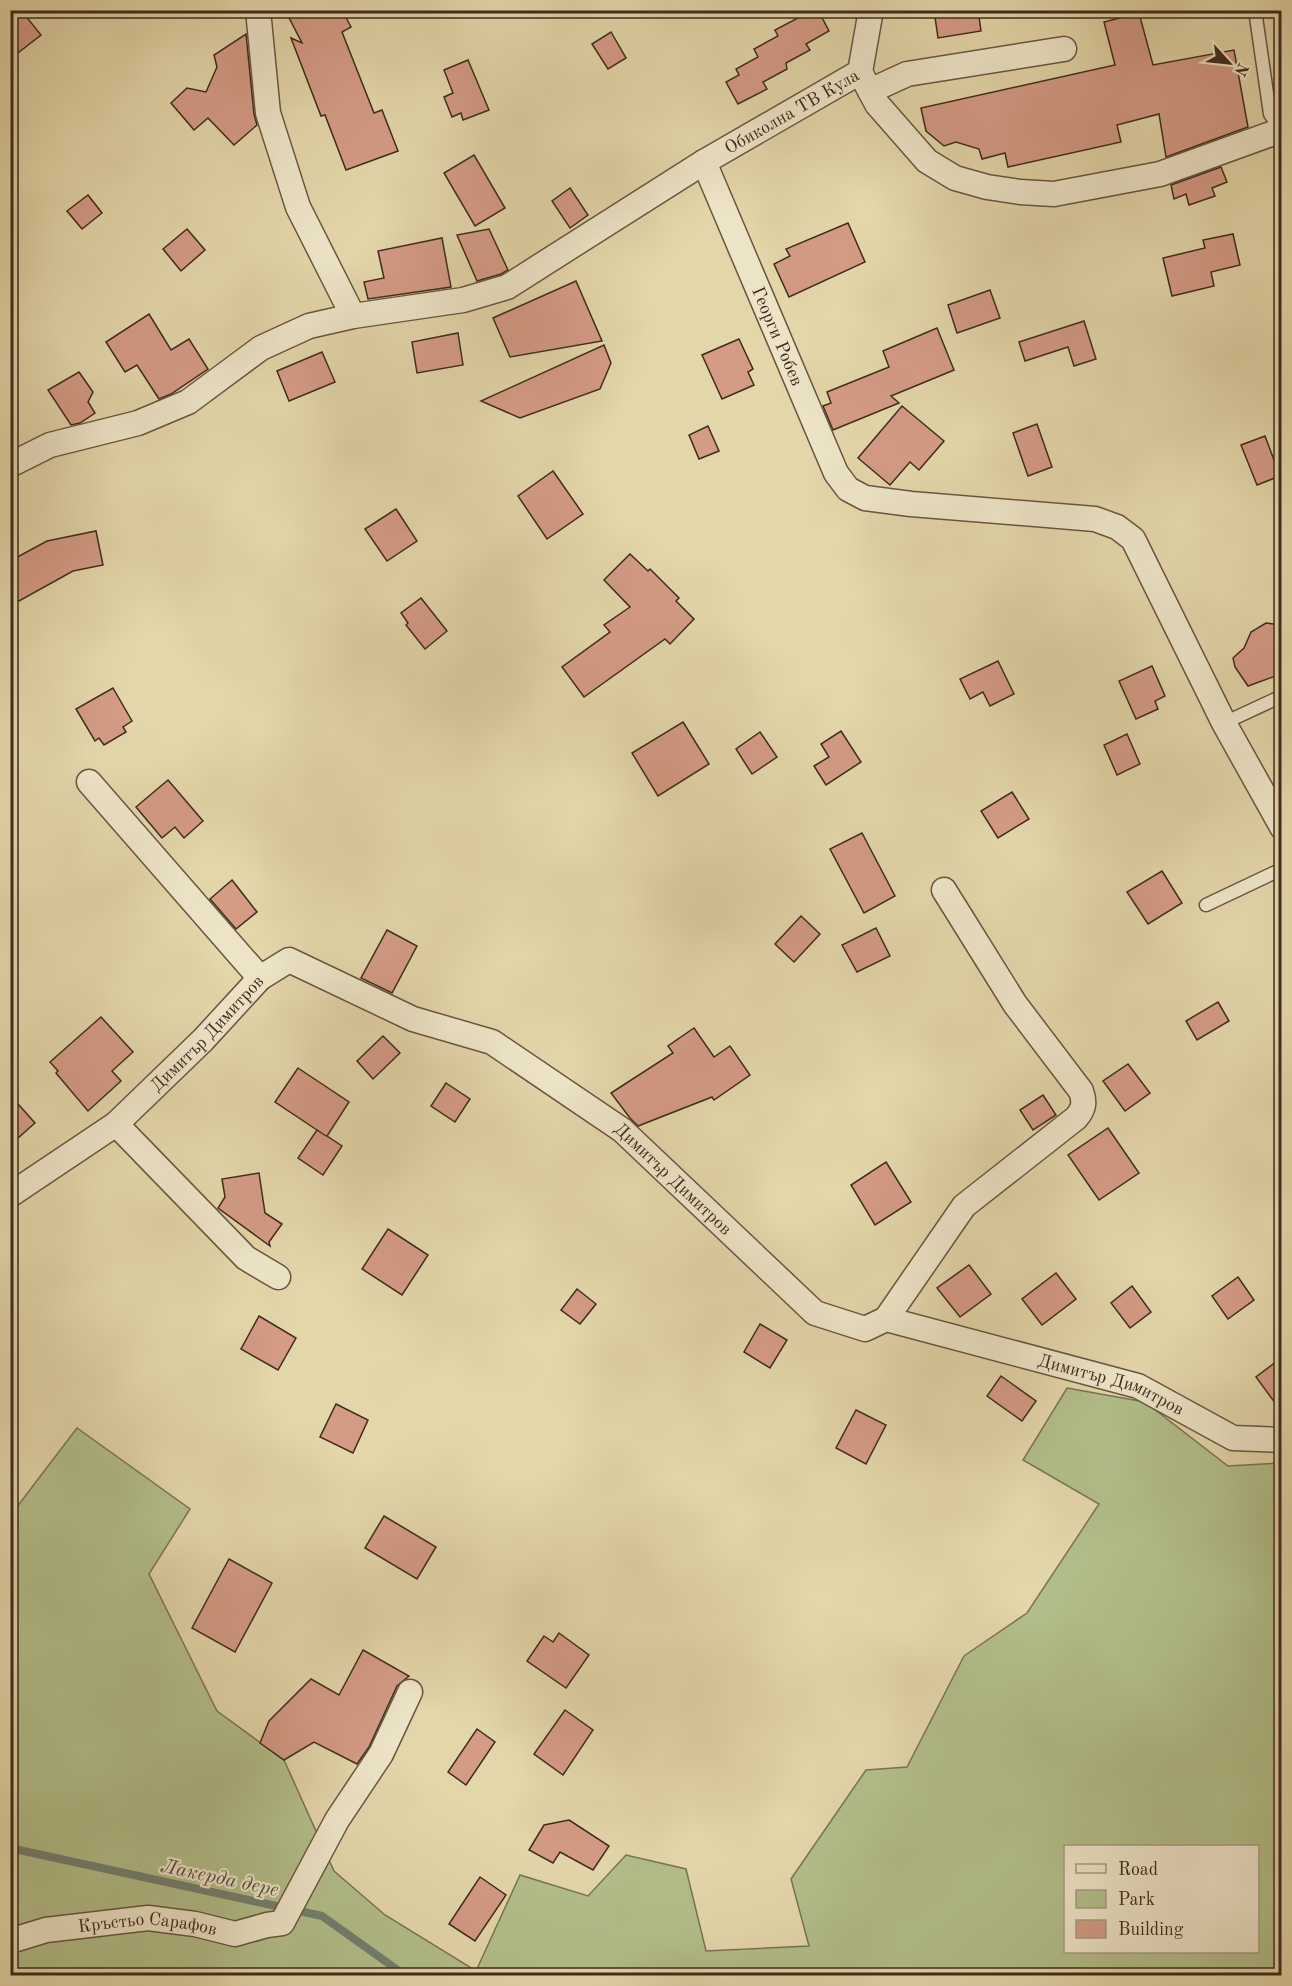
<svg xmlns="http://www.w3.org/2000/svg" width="1292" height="1986" font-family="'Old Standard TT',serif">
  <rect width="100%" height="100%" fill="#e3d6a9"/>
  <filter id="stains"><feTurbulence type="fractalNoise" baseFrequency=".00333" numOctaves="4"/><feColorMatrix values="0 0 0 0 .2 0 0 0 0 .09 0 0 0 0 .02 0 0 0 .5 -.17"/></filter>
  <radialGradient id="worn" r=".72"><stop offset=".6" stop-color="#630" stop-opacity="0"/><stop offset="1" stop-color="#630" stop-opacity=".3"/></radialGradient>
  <path fill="#b2be89" stroke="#787453" stroke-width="1.5" fill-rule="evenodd" d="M1067,1388l78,14 83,64 53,-3v512h-1270l-1,-459 67,-88 113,81 -41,65 68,137 67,49 50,111 51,44 91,56 44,-96 68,21 38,-41 60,14 20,82 103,-5 -18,-67 75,-109 41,-3 57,-111 63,-43 72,-109 -76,-44zM1066,1846h192v106h-192z"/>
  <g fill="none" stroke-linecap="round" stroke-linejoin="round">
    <polyline stroke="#738070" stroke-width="8" points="10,1848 322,1916 406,1976"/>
  </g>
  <g fill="#d49b85" stroke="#3f2b1d" stroke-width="1.5">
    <polygon points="10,10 21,10 41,35 10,59"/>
    <polygon points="285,10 342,10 351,27 342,32 374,113 382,110 398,151 346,170 325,115 321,116 291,38 302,43"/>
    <polygon points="794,10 818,10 829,31 806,44 810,50 786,63 787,69 763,82 767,89 738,104 726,82 739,75 736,69 758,57 754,49 778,36 775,30 798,18"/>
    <polygon points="934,10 978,10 981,31 938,38"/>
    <polygon points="1139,13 1153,65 1234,50 1248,127 1166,157 1159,114 1117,125 1121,142 1008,167 1005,153 982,159 979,149 956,142 944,146 926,131 921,108 1115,65 1104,22"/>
    <polygon points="611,32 626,58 608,69 592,44"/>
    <polygon points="246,34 254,114 257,125 234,145 208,118 194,130 171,103 187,88 206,92 217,67 214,55"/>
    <polygon points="468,60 489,110 463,120 461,113 452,117 444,97 453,93 444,70"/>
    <polygon points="474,155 505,208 475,226 444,173"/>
    <polygon points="1221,167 1227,182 1212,188 1215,196 1189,205 1186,194 1174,199 1171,185"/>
    <polygon points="570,188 588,215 570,228 552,201"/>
    <polygon points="88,195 102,213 82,229 67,211"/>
    <polygon points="848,223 865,262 789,297 774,264 790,256 786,249"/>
    <polygon points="187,229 205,250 181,271 163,249"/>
    <polygon points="489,229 508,270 501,274 477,281 457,235"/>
    <polygon points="1233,234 1240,265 1211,272 1214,286 1172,296 1163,258 1205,248 1203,240"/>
    <polygon points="442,238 451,287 368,299 364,282 384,278 378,251"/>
    <polygon points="576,281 602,341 510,357 493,318"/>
    <polygon points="990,290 1000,318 957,333 948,305"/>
    <polygon points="149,314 171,350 189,339 208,369 171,394 159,399 137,365 125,372 106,342"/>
    <polygon points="1084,321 1096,359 1074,366 1068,347 1025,361 1019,342"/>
    <polygon points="937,328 954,370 891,396 899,403 833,430 823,406 831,403 827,392 889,367 883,351"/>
    <polygon points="458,333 463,365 417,373 412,342"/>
    <polygon points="739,339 753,369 748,372 754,385 722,399 702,355"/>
    <polygon points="604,345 611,363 600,389 520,418 481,401"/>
    <polygon points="322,352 335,382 289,401 277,371"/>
    <polygon points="79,372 93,392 88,402 95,413 80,423 71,425 48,390"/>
    <polygon points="902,406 944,441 919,470 910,462 890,485 858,458"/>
    <polygon points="1037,424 1052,467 1028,476 1013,433"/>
    <polygon points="708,426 719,451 699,459 689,435"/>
    <polygon points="1265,436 1280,476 1257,485 1241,445"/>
    <polygon points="553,471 583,514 547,539 518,496"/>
    <polygon points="396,509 417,541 387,561 365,529"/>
    <polygon points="96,531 103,565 73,571 10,606 10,561 47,541"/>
    <polygon points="630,554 648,571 650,569 679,598 676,601 694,619 670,644 665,639 584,697 562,667 610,632 604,625 630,607 604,580"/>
    <polygon points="421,598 447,631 425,649 406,625 408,623 401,613"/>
    <polygon points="1266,623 1281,625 1281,674 1248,686 1235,667 1233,658 1244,648 1251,632"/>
    <polygon points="998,661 1014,694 990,706 983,692 970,699 960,679"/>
    <polygon points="1152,666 1165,696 1155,701 1158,709 1136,719 1119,681"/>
    <polygon points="113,688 132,721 123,727 126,732 104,745 99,738 95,741 76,709"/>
    <polygon points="683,722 709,764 658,796 632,753"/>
    <polygon points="841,731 861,762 826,785 814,766 829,757 821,744"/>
    <polygon points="760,732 777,757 752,774 736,749"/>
    <polygon points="1127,734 1140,764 1117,775 1104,745"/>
    <polygon points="168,780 203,821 184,838 175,827 162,838 136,807"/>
    <polygon points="1012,792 1029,819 998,838 981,811"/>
    <polygon points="862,833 895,896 864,913 830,849"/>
    <polygon points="1162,871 1182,903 1148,924 1127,892"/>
    <polygon points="232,880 257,912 236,929 210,899"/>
    <polygon points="801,916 820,934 794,962 775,944"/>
    <polygon points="876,928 890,956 857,972 842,945"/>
    <polygon points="387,930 417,946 392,993 361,978"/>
    <polygon points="1218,1002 1229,1021 1197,1040 1186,1021"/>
    <polygon points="101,1017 133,1052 112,1071 121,1081 88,1111 56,1073 58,1071 50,1062"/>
    <polygon points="694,1028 714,1057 730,1046 750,1075 714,1100 712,1097 638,1126 630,1118 611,1093 673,1053 668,1046"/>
    <polygon points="383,1036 400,1053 373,1079 357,1061"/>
    <polygon points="1128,1064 1150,1093 1125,1111 1103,1081"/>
    <polygon points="298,1068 349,1102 327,1136 342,1146 323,1175 298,1158 317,1130 326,1136 275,1102"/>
    <polygon points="446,1083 470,1099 455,1122 431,1106"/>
    <polygon points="10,1095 35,1123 10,1145"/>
    <polygon points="1043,1095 1056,1115 1033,1130 1020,1110"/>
    <polygon points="1108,1128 1139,1173 1099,1200 1068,1155"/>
    <polygon points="886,1162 911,1202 875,1225 851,1185"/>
    <polygon points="259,1173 265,1213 282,1224 269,1242 270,1246 218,1208 225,1197 222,1179"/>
    <polygon points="388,1229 428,1255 402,1295 362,1269"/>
    <polygon points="969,1265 991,1294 960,1317 937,1288"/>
    <polygon points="1056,1273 1076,1299 1042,1325 1022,1299"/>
    <polygon points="1238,1277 1254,1300 1228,1319 1212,1296"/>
    <polygon points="1132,1286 1151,1312 1130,1328 1111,1303"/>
    <polygon points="577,1289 596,1304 580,1324 561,1310"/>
    <polygon points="259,1316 296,1338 278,1370 241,1349"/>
    <polygon points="760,1324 787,1340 770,1368 744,1352"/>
    <polygon points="1281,1358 1281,1411 1256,1377"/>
    <polygon points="1001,1376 1036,1401 1022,1421 987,1396"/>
    <polygon points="336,1404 368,1420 353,1453 320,1437"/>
    <polygon points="856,1410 886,1425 866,1464 836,1448"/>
    <polygon points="384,1516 436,1547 417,1579 365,1548"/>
    <polygon points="229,1559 272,1583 235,1652 192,1628"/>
    <polygon points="559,1633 589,1655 566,1688 527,1661 544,1636 553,1642"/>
    <polygon points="363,1650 409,1676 397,1686 369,1747 357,1764 314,1742 284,1760 260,1743 269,1721 311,1679 339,1695"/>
    <polygon points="565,1710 593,1730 563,1775 534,1754"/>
    <polygon points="477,1729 495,1742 466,1785 448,1772"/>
    <polygon points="569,1820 609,1846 593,1870 560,1852 553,1863 529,1850 544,1825"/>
    <polygon points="480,1877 506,1895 475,1941 449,1924"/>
  </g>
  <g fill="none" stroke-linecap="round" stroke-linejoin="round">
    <g stroke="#685640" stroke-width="15">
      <g id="lane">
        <polyline points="1255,10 1270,114 1281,130"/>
        <polyline points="1224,723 1282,696"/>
        <polyline points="1206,905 1282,869"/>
      </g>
    </g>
    <g stroke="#685640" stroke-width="27">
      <g id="street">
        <polyline points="258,10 268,113 298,207 353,316"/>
        <polyline points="860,72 871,10"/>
        <polyline points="870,91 907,74 1064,49"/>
        <path id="s1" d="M704,162l132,311 12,16 17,9 46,6 184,15 22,8 16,12 91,184 58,104"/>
        <path id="s2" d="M10,465l40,-20 88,-22 50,-21 73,-54 48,-22 44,-10 110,-16 44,-13 197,-125 156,-90 17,32 50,57 28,17 32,9 33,5 34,2 106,-20 122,-44"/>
        <polyline points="89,782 260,978"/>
        <polyline points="116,1124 246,1258 278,1277"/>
        <path id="s3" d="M10,1195l106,-71 87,-84 57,-62 29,-18 124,59 79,23 130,88 193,183 50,16 21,-10 252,67 95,52 49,2"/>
        <path d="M886,1319l78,-113 112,-88c8,-9 9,-16 5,-27l-66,-87 -71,-114"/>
        <path id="s4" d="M10,1941l36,-11 102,-12 47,6 40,10 32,-9 15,-2 55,-103 44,-66 29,-62"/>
      </g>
    </g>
    <use href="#lane" stroke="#ede4c7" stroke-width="12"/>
    <use href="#street" stroke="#ede4c7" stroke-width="24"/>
  </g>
  <g text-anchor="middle" stroke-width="4.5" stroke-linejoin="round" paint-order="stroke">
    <g font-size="18" fill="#3f2b1d" stroke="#ede4c7">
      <text dy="6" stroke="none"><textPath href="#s2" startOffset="870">Обиколна ТВ Кула</textPath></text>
      <text dy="6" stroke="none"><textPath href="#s1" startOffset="189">Георги Робев</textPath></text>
      <text dy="6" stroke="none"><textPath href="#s3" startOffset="256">Димитър Димитров</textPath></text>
      <text dy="6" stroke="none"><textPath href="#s3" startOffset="814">Димитър Димитров</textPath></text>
      <text dy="6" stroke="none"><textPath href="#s3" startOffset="1320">Димитър Димитров</textPath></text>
      <text dy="6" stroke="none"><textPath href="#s4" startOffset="140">Кръстьо Сарафов</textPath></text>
    </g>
    <g font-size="20" font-style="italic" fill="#544e40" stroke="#ede4c7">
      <text transform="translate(220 1877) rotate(12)" y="7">Лакерда дере</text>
    </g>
  </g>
  <rect width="1292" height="1986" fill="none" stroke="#e3d6a9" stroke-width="36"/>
  <rect x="12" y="12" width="1268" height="1962" fill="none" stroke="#3f2b1d" stroke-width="3"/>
  <rect x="18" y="18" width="1256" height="1950" fill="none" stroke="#3f2b1d" stroke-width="1.5"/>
  <rect x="1064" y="1845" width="195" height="108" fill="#ede4c7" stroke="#a79a83" stroke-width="1.5"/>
  <rect x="1076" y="1864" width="30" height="9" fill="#ede4c7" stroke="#a79a83" stroke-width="1.5"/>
  <text x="1118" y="1875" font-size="18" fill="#3f2b1d">Road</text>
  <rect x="1076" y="1890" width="30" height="18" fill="#b2be89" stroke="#a79a83" stroke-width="1.5"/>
  <text x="1118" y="1905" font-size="18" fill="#3f2b1d">Park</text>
  <rect x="1076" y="1920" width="30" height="18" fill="#d49b85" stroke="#a79a83" stroke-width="1.5"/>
  <text x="1118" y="1935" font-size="18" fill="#3f2b1d">Building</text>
  <g transform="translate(1229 63) rotate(117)" stroke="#ede4c7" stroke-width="4.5" paint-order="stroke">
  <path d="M0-4.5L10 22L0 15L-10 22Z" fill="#3f2b1d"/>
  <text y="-9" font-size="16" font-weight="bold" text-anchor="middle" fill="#3f2b1d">N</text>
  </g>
  <rect width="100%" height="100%" filter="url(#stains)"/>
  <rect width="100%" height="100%" fill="url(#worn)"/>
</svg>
